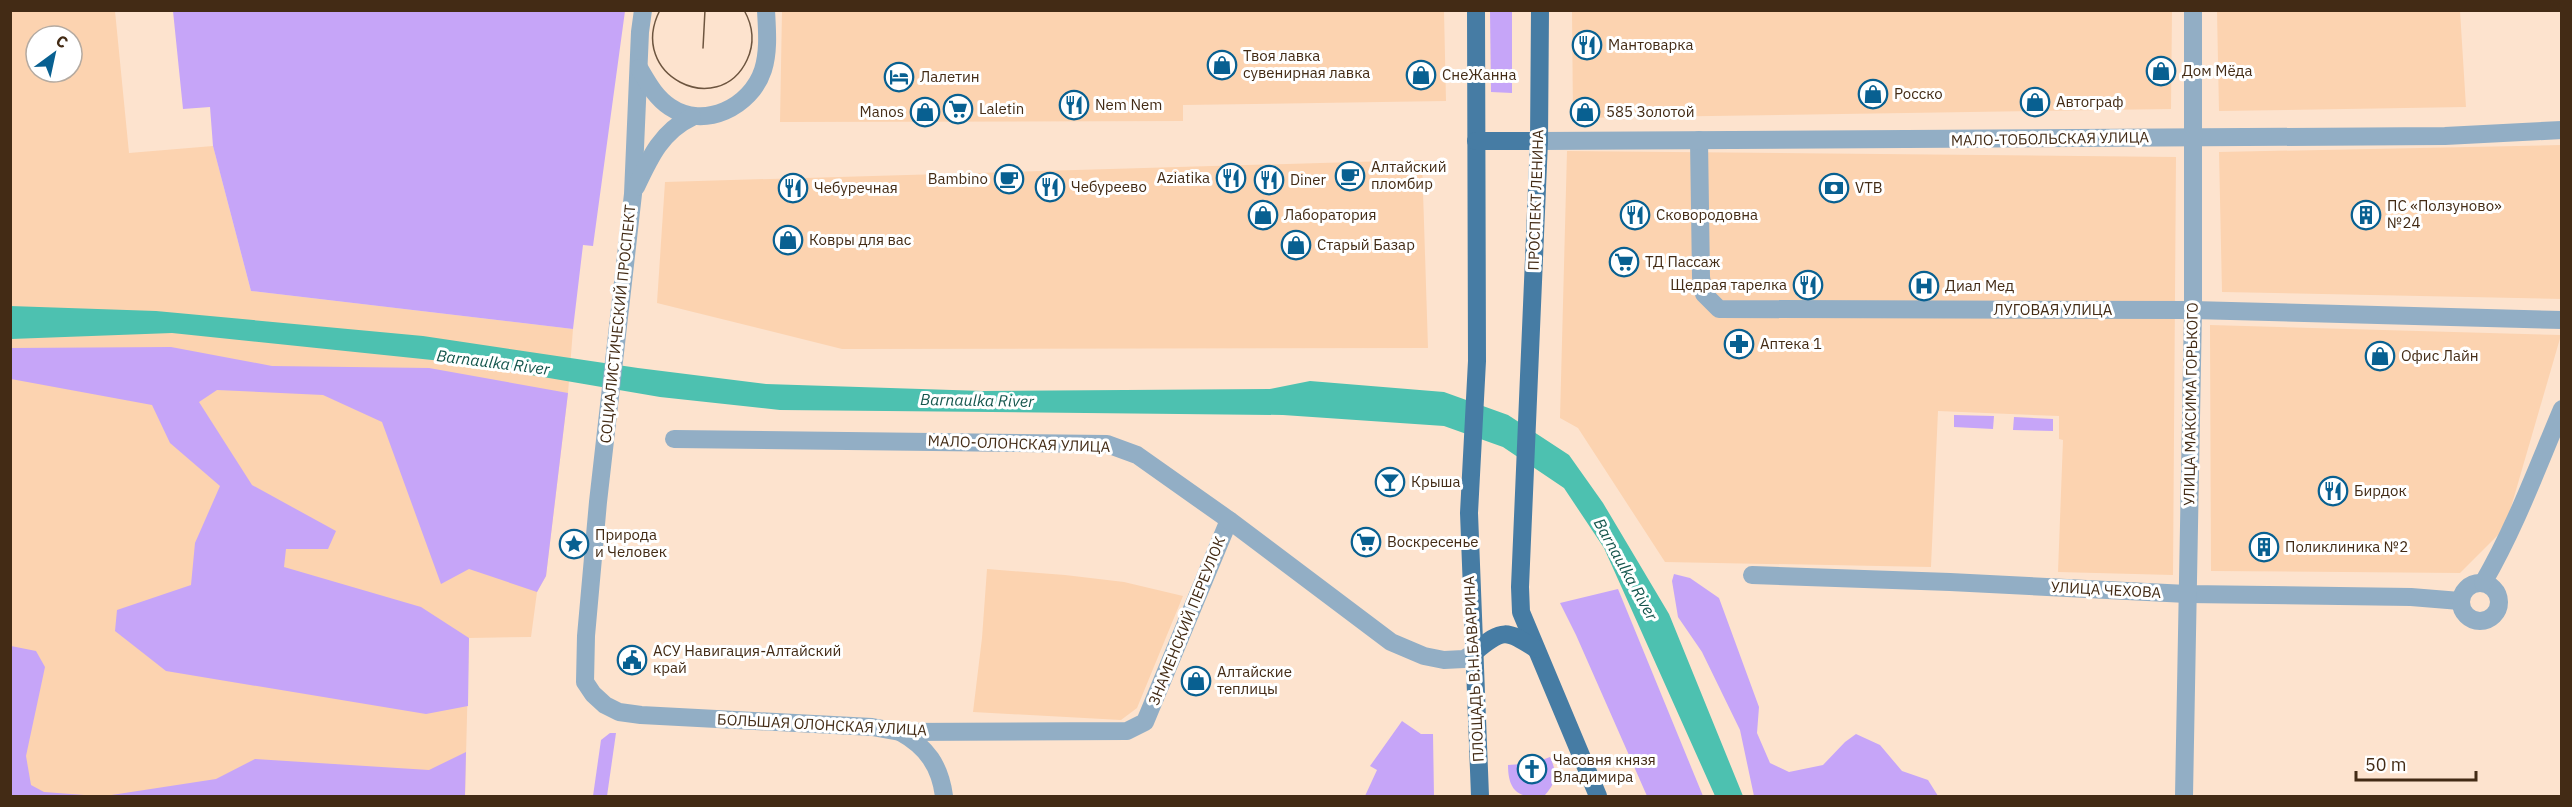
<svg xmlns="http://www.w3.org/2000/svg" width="2572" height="807" font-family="'IBM Plex Sans',sans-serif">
  <rect width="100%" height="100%" fill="#fde3ce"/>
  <g fill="#fcd3b0" fill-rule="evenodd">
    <path d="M10,11h105l14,142 84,-7 38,145 322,38 -5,64 -22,183 -9,16 -6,45 -62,1 -4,158h-454zM36,36h36v36h-36z"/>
    <polygon points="782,11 1444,11 1446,101 1183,105 1183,121 780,122"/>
    <polygon points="1572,11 2172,11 2171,109 1573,118"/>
    <polygon points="2217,11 2460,11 2466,107 2219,111"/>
    <polygon points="2561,145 2561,299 2222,292 2219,152"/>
    <polygon points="1567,151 2176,157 2173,575 2058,572 2063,440 2059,439 2059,416 1938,411 1931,567 1665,562 1578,428 1560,418"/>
    <polygon points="1422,160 1428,348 842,349 657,303 665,182"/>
    <polygon points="2210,325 2561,335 2505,528 2460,573 2211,571"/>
    <polygon points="987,569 1065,575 1124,582 1183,596 1137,708 1121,720 973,712 982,638"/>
  </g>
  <g fill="#c6a5f8">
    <polygon points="173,11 625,11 593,246 583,245 573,329 251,291 213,146 210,107 183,109"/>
    <polygon points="1490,11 1512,11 1512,93 1491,92"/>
    <polygon points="171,347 272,366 429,368 568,393 546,576 537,592 469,569 441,584 382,422 323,395 217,390 199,402 252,485 336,531 328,549 286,549 284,567 421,607 469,638 468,706 426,714 166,671 115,631 117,610 191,585 195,543 220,486 170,443 152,405 11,379 11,348"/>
    <polygon points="1954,415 1994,416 1993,429 1954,427"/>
    <polygon points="2014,417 2053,419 2053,431 2013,430"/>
    <polygon points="1674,574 1690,578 1719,598 1759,707 1757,733 1770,763 1789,772 1823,765 1845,742 1856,734 1880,745 1902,771 1928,780 1938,796 1754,796 1740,730 1702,652 1678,617 1672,581"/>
    <polygon points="1618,589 1703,796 1647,796 1576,635 1560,603"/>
    <polygon points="11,646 36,651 45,667 26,756 31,785 44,792 98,796 11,796"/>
    <polygon points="1402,721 1421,734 1433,734 1434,796 1365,796 1377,770 1370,766"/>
    <polygon points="610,733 616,733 607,796 593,796 601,740"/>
    <polygon points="466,752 465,796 105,796 216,779 255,759 429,770"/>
    <path d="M1550,757c7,15 7,25 -5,38 -26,5 -37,-4 -37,-30l14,-1 4,16 17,-4 -1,-16z"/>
  </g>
  <polygon fill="#4dc1b0" points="10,306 156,311 423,336 638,368 766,384 983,391 1270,389 1310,381 1444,392 1508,415 1569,455 1603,503 1669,614 1743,796 1715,796 1604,548 1564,488 1503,447 1444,426 1283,415 780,410 660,397 461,363 172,333 11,339"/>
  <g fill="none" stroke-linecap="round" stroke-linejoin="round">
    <g stroke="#92aec5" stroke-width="18">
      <polyline points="643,10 640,32 633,194 598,502 586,636 585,682 593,694 605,705 619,712 641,715 872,727 900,732 1127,731 1145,722 1229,520"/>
      <path d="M639,68c9,15 16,29 31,39 34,23 81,0 93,-37 6,-19 4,-40 3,-60"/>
      <polyline points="1699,140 1701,277 1704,294 1719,309 2193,310 2562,320"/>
      <polyline points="1539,141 2445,136 2562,130"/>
      <path d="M636,187c14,-30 26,-56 56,-70"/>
      <polyline points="674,439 1107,444 1137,455 1229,520 1391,642 1424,656 1444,660 1464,659 1475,652"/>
      <polyline points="1752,575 1950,582 2187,594 2411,597 2460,601"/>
      <circle cx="2480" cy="602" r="19"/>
      <path d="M2483,583c32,-55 54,-115 79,-174"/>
      <path d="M900,732c27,15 40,34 44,64"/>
      <polyline points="2184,796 2193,310 2193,10"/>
    </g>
    <g stroke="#467ca4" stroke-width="18">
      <polyline points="1476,10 1477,361 1469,513 1480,796"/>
      <polyline points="1540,10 1539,141 1520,587 1521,612 1598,796"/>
      <polyline points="1476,141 1539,141"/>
      <path d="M1475,652c28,-24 31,-22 61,-3"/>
    </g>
    <g stroke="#6d553f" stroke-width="1.5">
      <path d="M660,10c-34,66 59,110 87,50 8,-17 6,-34 -3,-50"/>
      <polyline points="703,48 705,10"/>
    </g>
  </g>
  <defs>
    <g id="restaurant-ring" transform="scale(1.5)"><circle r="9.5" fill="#fff" stroke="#086091" stroke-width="1.5"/><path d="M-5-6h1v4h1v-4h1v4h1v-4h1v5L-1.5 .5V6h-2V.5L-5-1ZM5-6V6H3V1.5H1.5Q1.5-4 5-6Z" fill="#086091"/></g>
    <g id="shop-ring" transform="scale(1.5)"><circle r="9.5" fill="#fff" stroke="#086091" stroke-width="1.5"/><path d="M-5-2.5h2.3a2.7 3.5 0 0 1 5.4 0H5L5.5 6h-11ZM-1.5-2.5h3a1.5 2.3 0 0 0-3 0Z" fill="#086091"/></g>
    <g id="hotel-ring" transform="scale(1.5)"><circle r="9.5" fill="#fff" stroke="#086091" stroke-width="1.5"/><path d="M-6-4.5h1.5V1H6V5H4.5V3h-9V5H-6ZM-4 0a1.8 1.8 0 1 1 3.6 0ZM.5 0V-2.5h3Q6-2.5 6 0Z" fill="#086091"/></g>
    <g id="supermarket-ring" transform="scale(1.5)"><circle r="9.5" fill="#fff" stroke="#086091" stroke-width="1.5"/><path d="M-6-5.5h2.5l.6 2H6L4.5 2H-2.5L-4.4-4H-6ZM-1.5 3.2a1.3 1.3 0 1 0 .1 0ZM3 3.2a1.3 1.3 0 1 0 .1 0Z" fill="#086091"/></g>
    <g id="cafe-ring" transform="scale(1.5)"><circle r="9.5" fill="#fff" stroke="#086091" stroke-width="1.5"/><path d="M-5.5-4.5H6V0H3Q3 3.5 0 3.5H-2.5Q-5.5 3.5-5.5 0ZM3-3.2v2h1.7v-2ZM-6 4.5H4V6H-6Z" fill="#086091"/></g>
    <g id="bank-ring" transform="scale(1.5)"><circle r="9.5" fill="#fff" stroke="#086091" stroke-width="1.5"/><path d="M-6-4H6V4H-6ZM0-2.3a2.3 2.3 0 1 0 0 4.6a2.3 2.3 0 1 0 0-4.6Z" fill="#086091"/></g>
    <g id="building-ring" transform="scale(1.5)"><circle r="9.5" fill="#fff" stroke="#086091" stroke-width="1.5"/><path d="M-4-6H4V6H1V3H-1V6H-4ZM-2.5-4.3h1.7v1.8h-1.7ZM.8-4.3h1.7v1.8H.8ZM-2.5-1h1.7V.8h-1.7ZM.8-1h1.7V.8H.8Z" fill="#086091"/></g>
    <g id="hospital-ring" transform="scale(1.5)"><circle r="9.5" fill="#fff" stroke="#086091" stroke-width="1.5"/><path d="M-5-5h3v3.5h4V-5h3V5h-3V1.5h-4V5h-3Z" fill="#086091"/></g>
    <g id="pharmacy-ring" transform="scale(1.5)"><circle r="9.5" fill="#fff" stroke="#086091" stroke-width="1.5"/><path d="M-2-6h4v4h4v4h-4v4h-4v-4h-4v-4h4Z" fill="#086091"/></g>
    <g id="bar-ring" transform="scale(1.5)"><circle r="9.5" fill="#fff" stroke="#086091" stroke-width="1.5"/><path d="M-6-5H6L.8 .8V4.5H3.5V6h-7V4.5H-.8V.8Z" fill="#086091"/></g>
    <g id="sight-ring" transform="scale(1.5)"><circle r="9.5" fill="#fff" stroke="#086091" stroke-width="1.5"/><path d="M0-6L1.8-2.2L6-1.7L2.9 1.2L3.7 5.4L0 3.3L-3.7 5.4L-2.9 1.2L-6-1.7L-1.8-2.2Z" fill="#086091"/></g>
    <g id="civic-ring" transform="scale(1.5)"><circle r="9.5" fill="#fff" stroke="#086091" stroke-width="1.5"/><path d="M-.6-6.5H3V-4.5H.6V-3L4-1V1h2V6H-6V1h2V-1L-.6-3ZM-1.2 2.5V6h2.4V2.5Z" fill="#086091"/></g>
    <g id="church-ring" transform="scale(1.5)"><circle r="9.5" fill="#fff" stroke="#086091" stroke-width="1.5"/><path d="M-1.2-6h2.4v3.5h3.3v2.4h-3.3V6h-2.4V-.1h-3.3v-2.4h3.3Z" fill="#086091"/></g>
  </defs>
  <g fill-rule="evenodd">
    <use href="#restaurant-ring" x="1587" y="45"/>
    <use href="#shop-ring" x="1222" y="65"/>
    <use href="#shop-ring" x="2161" y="71"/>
    <use href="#shop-ring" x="1421" y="75"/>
    <use href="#hotel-ring" x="899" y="77"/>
    <use href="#shop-ring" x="1873" y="94"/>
    <use href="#shop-ring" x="2035" y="102"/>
    <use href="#restaurant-ring" x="1074" y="105"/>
    <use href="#supermarket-ring" x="958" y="109"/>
    <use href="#shop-ring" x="925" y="112"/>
    <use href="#shop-ring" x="1585" y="112"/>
    <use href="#cafe-ring" x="1350" y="176"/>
    <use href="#restaurant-ring" x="1231" y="178"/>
    <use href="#cafe-ring" x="1009" y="179"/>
    <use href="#restaurant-ring" x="1269" y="180"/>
    <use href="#restaurant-ring" x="1050" y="187"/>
    <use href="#restaurant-ring" x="793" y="188"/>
    <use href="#bank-ring" x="1834" y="188"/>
    <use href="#shop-ring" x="1263" y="215"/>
    <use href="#restaurant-ring" x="1635" y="215"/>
    <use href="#building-ring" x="2366" y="215"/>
    <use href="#shop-ring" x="788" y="240"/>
    <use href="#shop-ring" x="1296" y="245"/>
    <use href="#supermarket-ring" x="1624" y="262"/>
    <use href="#restaurant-ring" x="1808" y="285"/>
    <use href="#hospital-ring" x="1924" y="286"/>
    <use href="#pharmacy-ring" x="1739" y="344"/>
    <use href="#shop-ring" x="2380" y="356"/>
    <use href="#bar-ring" x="1390" y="482"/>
    <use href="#restaurant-ring" x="2333" y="491"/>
    <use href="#supermarket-ring" x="1366" y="542"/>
    <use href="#sight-ring" x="574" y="544"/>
    <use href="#building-ring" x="2264" y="547"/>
    <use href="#civic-ring" x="632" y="660"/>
    <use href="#shop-ring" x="1196" y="681"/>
    <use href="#church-ring" x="1532" y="769"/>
  </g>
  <g text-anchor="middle" stroke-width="6" stroke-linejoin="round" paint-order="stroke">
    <g font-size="15" fill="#432b15" stroke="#fff" text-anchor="start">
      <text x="1608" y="50">Мантоварка</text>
      <text x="1243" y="61">Твоя лавка<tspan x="1243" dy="17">сувенирная лавка</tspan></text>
      <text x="2182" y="76">Дом Мёда</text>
      <text x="1442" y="80">СнеЖанна</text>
      <text x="920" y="82">Лалетин</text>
      <text x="1894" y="99">Росско</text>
      <text x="2056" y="107">Автограф</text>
      <text x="1095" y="110">Nem Nem</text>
      <text x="979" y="114">Laletin</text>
      <text x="904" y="117" text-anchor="end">Manos</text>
      <text x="1606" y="117">585 Золотой</text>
      <text x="1371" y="172">Алтайский<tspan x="1371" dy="17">пломбир</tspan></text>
      <text x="1210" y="183" text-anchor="end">Aziatika</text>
      <text x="988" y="184" text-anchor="end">Bambino</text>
      <text x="1290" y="185">Diner</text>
      <text x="1071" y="192">Чебуреево</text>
      <text x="814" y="193">Чебуречная</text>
      <text x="1855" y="193">VTB</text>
      <text x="2387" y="211">ПС «Ползуново»<tspan x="2387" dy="17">№24</tspan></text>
      <text x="1284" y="220">Лаборатория</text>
      <text x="1656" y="220">Сковородовна</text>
      <text x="809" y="245">Ковры для вас</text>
      <text x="1317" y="250">Старый Базар</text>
      <text x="1645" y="267">ТД Пассаж</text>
      <text x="1787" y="290" text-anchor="end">Щедрая тарелка</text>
      <text x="1945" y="291">Диал Мед</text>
      <text x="1760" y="349">Аптека 1</text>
      <text x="2401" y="361">Офис Лайн</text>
      <text x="1411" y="487">Крыша</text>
      <text x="2354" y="496">Бирдок</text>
      <text x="595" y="540">Природа<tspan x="595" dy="17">и Человек</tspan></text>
      <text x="1387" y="547">Воскресенье</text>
      <text x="2285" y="552">Поликлиника №2</text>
      <text x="653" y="656">АСУ Навигация-Алтайский<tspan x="653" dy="17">край</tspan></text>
      <text x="1217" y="677">Алтайские<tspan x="1217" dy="17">теплицы</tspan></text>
      <text x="1553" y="765">Часовня князя<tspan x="1553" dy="17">Владимира</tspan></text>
    </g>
    <g font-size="15" fill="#432b15" stroke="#fff">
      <text transform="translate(2050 139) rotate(-1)" y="5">МАЛО-ТОБОЛЬСКАЯ УЛИЦА</text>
      <text transform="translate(1536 200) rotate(-88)" y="5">ПРОСПЕКТ ЛЕНИНА</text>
      <text x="2053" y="315">ЛУГОВАЯ УЛИЦА</text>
      <text transform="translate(618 324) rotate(-84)" y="5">СОЦИАЛИСТИЧЕСКИЙ ПРОСПЕКТ</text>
      <text transform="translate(2191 404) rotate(-89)" y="5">УЛИЦА МАКСИМА ГОРЬКОГО</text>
      <text transform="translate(1019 444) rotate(2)" y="5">МАЛО-ОЛОНСКАЯ УЛИЦА</text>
      <text transform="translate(2106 590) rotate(3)" y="5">УЛИЦА ЧЕХОВА</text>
      <text transform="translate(1187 621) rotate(-68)" y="5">ЗНАМЕНСКИЙ ПЕРЕУЛОК</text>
      <text transform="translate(1474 669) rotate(-93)" y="5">ПЛОЩАДЬ В.Н.БАВАРИНА</text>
      <text transform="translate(822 725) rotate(3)" y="5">БОЛЬШАЯ ОЛОНСКАЯ УЛИЦА</text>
    </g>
    <g font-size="16" font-style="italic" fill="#15564d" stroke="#fff">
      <text transform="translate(493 362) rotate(7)" y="6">Barnaulka River</text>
      <text transform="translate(977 400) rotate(1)" y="6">Barnaulka River</text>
      <text transform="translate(1626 569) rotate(61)" y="6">Barnaulka River</text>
    </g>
  </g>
  <rect width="2572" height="807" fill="none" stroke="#432b15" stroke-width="24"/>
  <g transform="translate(54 54) rotate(33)"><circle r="28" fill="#ffffff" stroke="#b4aaa1" stroke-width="1.5"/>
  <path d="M0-4.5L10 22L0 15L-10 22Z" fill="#086091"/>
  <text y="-9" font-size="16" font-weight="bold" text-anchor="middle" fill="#432b15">С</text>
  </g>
  <path d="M2356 771v9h120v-9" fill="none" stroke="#432b15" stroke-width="3"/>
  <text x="2365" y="771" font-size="18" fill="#432b15" stroke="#ffffff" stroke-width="4.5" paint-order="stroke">50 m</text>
</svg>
